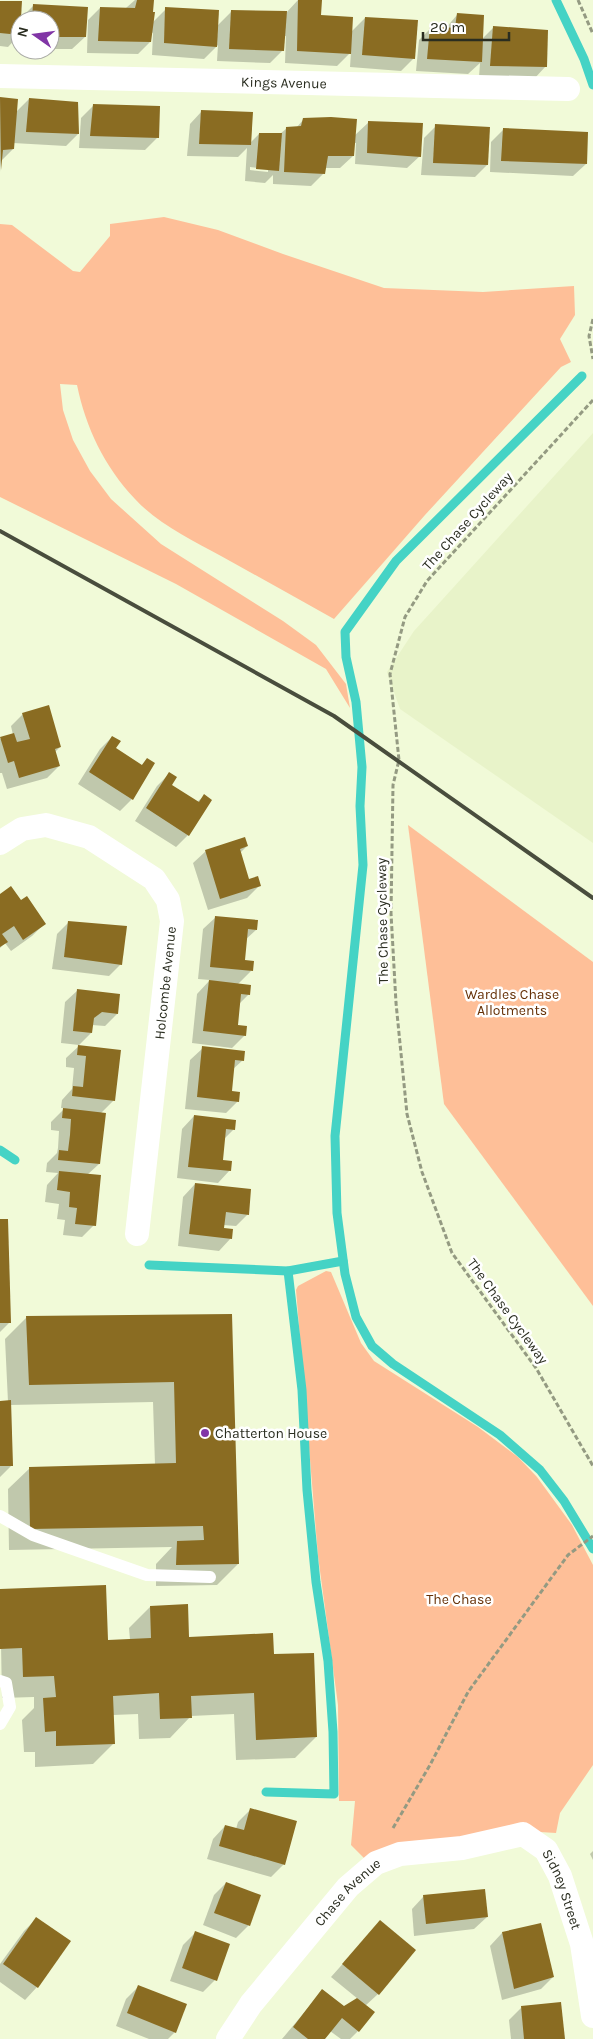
<svg xmlns="http://www.w3.org/2000/svg" width="593" height="2039" font-family="Karla,sans-serif">
  <rect width="100%" height="100%" fill="#f1fad8"/>
  <polygon fill="#e8f3c9" points="593,433 593,843 400,709 387,672 414,631"/>
  <g fill="#febf98">
    <path d="M164,217l54,13 65,24 101,34 99,4 91,-6 1,29 -15,24 11,23 -10,5 -136,148 -91,104c-38,-21 -75,-42 -113,-63 -29,-16 -63,-32 -86,-57 -31,-33 -49,-71 -58,-114l-17,-1 3,26 10,30 17,31 21,28 50,45 122,77 33,24 30,39 4,24 -24,-39 -150,-85 -176,-87v-273l12,1 61,46 7,1 30,-36v-12z"/>
    <polygon points="408,825 593,962 593,1306 444,1104"/>
    <polygon points="326,1271 331,1272 361,1343 374,1361 478,1427 518,1457 537,1477 572,1525 593,1565 593,1765 560,1813 556,1833 540,1832 365,1859 351,1845 355,1801 339,1801 338,1705 318,1556 296,1290 298,1286"/>
  </g>
  <g fill="#0003" fill-rule="evenodd">
    <polygon points="135,0 153,0 153,22 166,9 217,26 231,12 286,13 298,0 319,16 351,32 365,18 414,58 401,71 350,67 351,52 337,66 285,63 286,36 284,36 282,51 270,63 217,61 218,45 204,59 152,55 153,33 151,32 150,42 138,54 87,53 88,20 100,8 126,8"/>
    <polygon points="0,1 20,19 34,5 85,37 72,49 50,49 50,20 20,20 20,34 8,47 0,46"/>
    <polygon points="457,15 482,39 494,27 546,66 534,79 479,77 480,63 468,74 416,71 419,40 431,28 445,29"/>
    <polygon points="0,98 16,100 16,112 29,99 78,134 66,146 13,143 13,149 1,161 0,172"/>
    <polygon points="94,105 157,138 145,150 79,148 81,118"/>
    <path d="M202,111l48,32 9,-9h21l7,-6h9l8,-9 50,17 15,-14 51,34 -13,12 -52,-4 1,-21h-2l-1,13 -13,12h-16l-1,6 -12,12 -38,-2v-9l-8,8 -20,-2 2,-33 -9,9 -51,-1 3,-32zM250,167l18,2v3l-18,-2z"/>
    <polygon points="436,126 487,165 475,177 421,175 424,138"/>
    <polygon points="503,130 586,164 573,176 490,172 491,142"/>
    <polygon points="23,714 60,747 55,752 59,766 47,778 7,789 2,773 0,773 0,739 13,735 11,726"/>
    <polygon points="112,737 114,749 141,766 147,759 132,799 120,811 78,784 100,749"/>
    <polygon points="169,774 171,785 197,802 204,796 188,835 176,847 135,821 157,786"/>
    <polygon points="247,846 240,853 248,880 260,885 247,898 208,910 193,863 206,851"/>
    <polygon points="0,895 21,902 44,924 32,936 11,951 5,943 0,948"/>
    <polygon points="216,917 256,930 245,940 243,962 251,971 238,984 249,994 239,1004 236,1026 245,1035 232,1048 192,1043 197,994 210,980 198,979 203,929"/>
    <polygon points="69,922 121,964 109,976 52,969 57,934"/>
    <polygon points="78,990 119,995 117,1014 105,1026 92,1025 91,1033 79,1045 61,1043 65,1002"/>
    <polygon points="79,1046 119,1051 114,1100 100,1114 99,1164 87,1175 94,1225 82,1237 63,1235 65,1220 57,1219 59,1204 45,1202 47,1185 58,1173 46,1172 47,1163 57,1153 58,1148 59,1131 51,1130 51,1122 65,1108 61,1108 62,1100 72,1089 74,1068 66,1067 66,1058"/>
    <polygon points="203,1048 243,1060 232,1070 230,1092 238,1101 226,1113 185,1109 190,1060"/>
    <polygon points="194,1116 234,1129 224,1139 222,1161 230,1170 218,1183 177,1178 182,1129"/>
    <polygon points="195,1184 248,1214 236,1226 223,1225 223,1229 231,1238 219,1251 178,1246 183,1197"/>
    <polygon points="0,1220 10,1322 0,1332"/>
    <polygon points="231,1315 238,1564 217,1585 156,1586 156,1564 172,1547 9,1550 8,1489 30,1468 155,1465 153,1402 10,1405 12,1465 0,1477 0,1402 8,1402 5,1339 26,1318"/>
    <polygon points="0,1591 107,1641 130,1640 129,1628 150,1607 188,1638 273,1656 316,1737 295,1758 236,1760 234,1714 191,1716 170,1738 139,1739 138,1714 113,1715 114,1743 93,1764 35,1767 35,1752 24,1752 22,1720 34,1708 34,1697 2,1698"/>
    <polygon points="251,1809 284,1864 271,1877 207,1859 213,1839 225,1826 236,1829 238,1822"/>
    <polygon points="593,1851 593,1860 590,1854"/>
    <polygon points="226,1883 260,1896 248,1926 236,1938 203,1925 214,1895"/>
    <polygon points="424,1896 487,1917 474,1929 414,1936 412,1909"/>
    <polygon points="36,1919 69,1942 37,1987 25,2000 0,1982 0,1964 24,1931"/>
    <polygon points="380,1922 378,1994 365,2006 358,2031 350,2039 341,2039 330,2031 324,2039 282,2039 323,1990 344,2007 358,1999 331,1977"/>
    <polygon points="540,1924 553,1977 541,1989 502,2000 490,1946 502,1933"/>
    <polygon points="195,1933 215,1980 203,1992 170,1981 183,1945"/>
    <polygon points="138,1987 175,2032 168,2039 149,2039 116,2026 126,1999"/>
    <polygon points="521,2008 563,2039 511,2039 509,2020"/>
  </g>
  <g fill="none" stroke-linecap="round" stroke-linejoin="round">
    <g stroke="#45d3c5" stroke-width="9">
      <polyline points="556,0 584,59 593,85"/>
      <polyline points="582,376 396,561 345,632 346,657 356,702 362,767 360,806 363,865 335,1136 337,1213 345,1274 356,1317 372,1346 393,1364 500,1435 540,1470 564,1501 593,1549"/>
      <polyline points="0,1150 15,1160"/>
      <polyline points="149,1265 288,1271 343,1261"/>
      <polyline points="266,1792 334,1794 333,1732 328,1661 316,1582 307,1490 302,1390 288,1271"/>
    </g>
  </g>
  <g fill="#8a6c22">
    <polygon points="137,0 154,0 153,12 155,12 151,42 98,41 100,7 135,8"/>
    <polygon points="298,0 322,0 321,15 353,17 351,54 297,51"/>
    <polygon points="0,1 22,1 20,35 0,33"/>
    <polygon points="33,4 88,7 86,37 50,37 50,20 32,20"/>
    <polygon points="165,7 219,10 217,47 164,43"/>
    <polygon points="231,10 287,11 284,51 229,49"/>
    <polygon points="457,13 484,15 482,62 427,59 430,26 455,28"/>
    <polygon points="365,17 418,20 415,59 362,55"/>
    <polygon points="493,26 548,30 547,67 490,66"/>
    <polygon points="0,97 18,99 14,149 3,150 1,170"/>
    <polygon points="29,98 78,102 79,134 26,132"/>
    <polygon points="93,104 160,106 159,138 90,136"/>
    <polygon points="201,110 253,112 251,145 199,144"/>
    <polygon points="331,117 357,119 354,156 328,156 325,174 284,172 286,127 301,126 303,118"/>
    <polygon points="368,121 423,123 421,157 367,153"/>
    <polygon points="435,124 490,127 488,165 433,163"/>
    <polygon points="503,128 588,132 587,164 501,161"/>
    <polygon points="259,133 282,133 279,171 256,169"/>
    <polygon points="49,705 61,747 55,749 60,766 19,778 14,761 8,763 0,737 14,733 17,742 30,739 22,713"/>
    <polygon points="112,736 121,741 116,748 142,765 147,758 155,763 133,800 89,772"/>
    <polygon points="169,772 177,777 172,785 199,802 204,794 212,800 189,836 146,808"/>
    <polygon points="245,837 248,846 240,849 249,879 258,876 261,886 220,899 205,850"/>
    <polygon points="11,886 21,900 27,896 46,924 23,940 14,926 2,934 8,942 0,947 0,894"/>
    <polygon points="215,916 258,920 257,930 248,929 245,960 254,961 253,971 210,967"/>
    <polygon points="68,921 127,926 122,965 64,957"/>
    <polygon points="209,980 251,985 250,995 241,994 238,1025 247,1026 246,1036 203,1031"/>
    <polygon points="77,989 120,994 118,1014 102,1012 94,1018 92,1033 73,1031"/>
    <polygon points="78,1045 121,1050 115,1101 72,1096 73,1086 83,1087 86,1056 77,1055"/>
    <polygon points="202,1046 245,1051 244,1061 235,1060 232,1091 240,1092 239,1102 197,1097"/>
    <polygon points="63,1108 106,1113 100,1164 58,1160 59,1150 68,1151 70,1135 71,1119 62,1118"/>
    <polygon points="194,1115 236,1120 235,1130 226,1129 223,1160 232,1161 231,1171 188,1167"/>
    <polygon points="59,1171 101,1175 96,1226 75,1224 77,1208 69,1207 70,1192 57,1190"/>
    <polygon points="195,1183 251,1189 249,1215 226,1212 224,1228 233,1229 232,1239 189,1234"/>
    <polygon points="0,1219 8,1219 11,1323 0,1323"/>
    <polygon points="232,1314 239,1564 176,1565 177,1541 204,1540 203,1526 30,1529 29,1467 176,1463 174,1382 29,1385 26,1316"/>
    <polygon points="11,1400 13,1466 0,1466 0,1401"/>
    <polygon points="106,1585 108,1640 151,1638 150,1606 188,1604 189,1637 273,1633 274,1654 314,1653 317,1737 256,1740 254,1693 191,1696 192,1718 160,1719 159,1693 113,1696 115,1744 56,1746 56,1731 45,1732 43,1698 56,1697 54,1676 23,1677 22,1648 0,1649 0,1589"/>
    <polygon points="250,1808 297,1821 285,1865 219,1846 225,1825 244,1830"/>
    <polygon points="226,1882 261,1895 250,1926 214,1913"/>
    <polygon points="485,1889 488,1917 426,1924 423,1895"/>
    <polygon points="36,1917 71,1941 38,1988 3,1964"/>
    <polygon points="380,1920 416,1950 379,1995 342,1964"/>
    <polygon points="541,1923 554,1977 514,1989 502,1932"/>
    <polygon points="195,1931 230,1944 217,1981 182,1968"/>
    <polygon points="138,1985 187,2004 176,2033 127,2013"/>
    <polygon points="322,1989 344,2006 357,1998 375,2012 359,2032 342,2018 325,2039 308,2039 293,2027"/>
    <polygon points="561,2002 565,2039 524,2039 521,2006"/>
  </g>
  <g fill="none" stroke-linecap="round" stroke-linejoin="round">
    <g stroke="#949a82" stroke-width="3" stroke-dasharray="5 2.5" stroke-linecap="butt">
      <polyline points="578,0 593,34"/>
      <polyline points="593,319 589,336 593,359"/>
      <polyline points="593,400 427,581 405,617 390,674 399,760 393,785 391,913 396,1003 407,1114 422,1172 452,1253 536,1368 593,1466"/>
      <polyline points="393,1828 430,1765 468,1692 568,1555 593,1536"/>
    </g>
    <g stroke="#fff" stroke-width="12">
      <polyline points="0,1516 33,1535 147,1575 210,1577"/>
      <polyline points="0,1681 6,1683 10,1707 0,1724"/>
    </g>
    <g stroke="#fff" stroke-width="24">
      <path id="s1" d="M0,76l568,13"/>
      <polyline points="0,843 22,829 46,825 89,837 154,879 168,900 172,921 137,1234"/>
      <path id="s2" d="M228,2039l23,-35 97,-117 28,-24 24,-9 62,-6 61,-14 23,16 14,26 22,68 11,72"/>
    </g>
    <polyline stroke="#494d3d" stroke-width="4" points="0,531 334,716 593,898"/>
  </g>
  <circle fill="#8135a6" stroke="#fff" stroke-width="2" cx="205" cy="1433" r="5"/>
  <g text-anchor="middle" stroke-width="5" stroke-linejoin="round" paint-order="stroke">
    <g font-size="14" fill="#2a2d20" stroke="#fff">
      <text dy="5" stroke="none"><textPath href="#s1" startOffset="284">Kings Avenue</textPath></text>
      <text transform="translate(467 521) rotate(-48)" y="5">The Chase Cycleway</text>
      <text transform="translate(382 921) rotate(-91)" y="5">The Chase Cycleway</text>
      <text transform="translate(165 983) rotate(-84)" y="5">Holcombe Avenue</text>
      <text transform="translate(508 1311) rotate(54)" y="5">The Chase Cycleway</text>
      <text dy="5" stroke="none"><textPath href="#s2" startOffset="452">Sidney Street</textPath></text>
      <text dy="5" stroke="none"><textPath href="#s2" startOffset="190">Chase Avenue</textPath></text>
    </g>
    <g font-size="14" fill="#663107" stroke="#fff">
      <text x="512" y="999">Wardles Chase<tspan x="512" dy="16">Allotments</tspan></text>
      <text x="459" y="1604">The Chase</text>
    </g>
    <g font-size="14" fill="#2a2d20" stroke="#fff" text-anchor="start">
      <text x="215" y="1438">Chatterton House</text>
    </g>
  </g>
  <g transform="translate(35 35) rotate(284)"><circle r="24" fill="#ffffff" stroke="#aaaba6"/>
  <path d="M0-4L9 19L0 12L-9 19Z" fill="#8135a6"/>
  <text y="-8" font-size="14" font-weight="bold" text-anchor="middle" fill="#2a2d20">N</text>
  </g>
  <path d="M423 32v8h86v-8" fill="none" stroke="#2a2d20" stroke-width="2.5"/>
  <text x="430" y="32" font-size="15" fill="#2a2d20" stroke="#ffffff" stroke-width="4" paint-order="stroke">20 m</text>
</svg>
